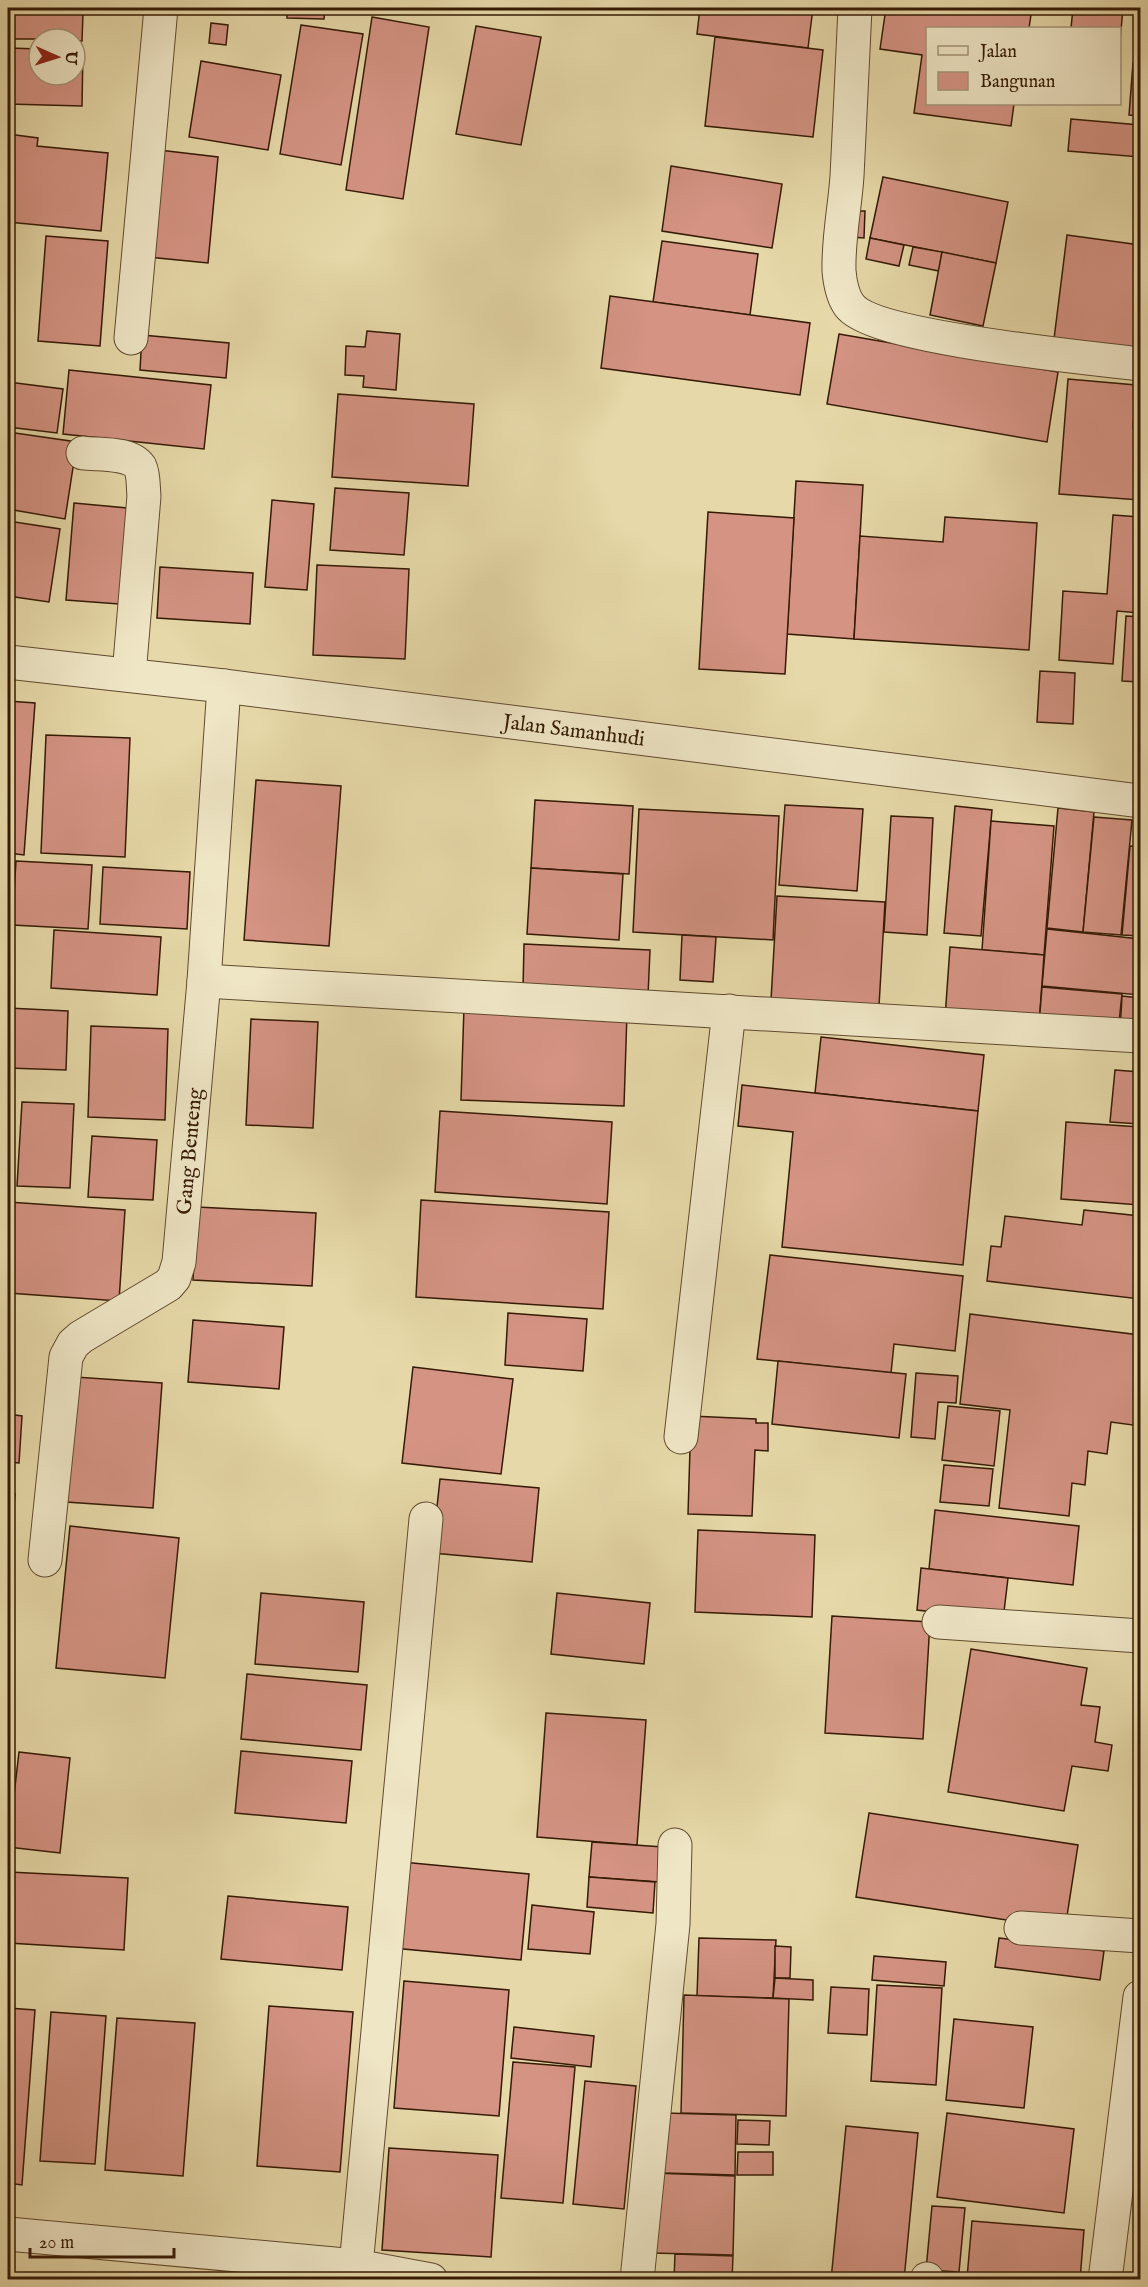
<svg xmlns="http://www.w3.org/2000/svg" width="1148" height="2287" font-family="'IM FELL English',serif">
  <rect width="100%" height="100%" fill="#e6d8a8"/>
  <filter id="stains"><feTurbulence type="fractalNoise" baseFrequency=".00333" numOctaves="4"/><feColorMatrix values="0 0 0 0 .2 0 0 0 0 .09 0 0 0 0 .02 0 0 0 .5 -.17"/></filter>
  <radialGradient id="worn" r=".72"><stop offset=".6" stop-color="#630" stop-opacity="0"/><stop offset="1" stop-color="#630" stop-opacity=".3"/></radialGradient>
  <g fill="#d49383" stroke="#351a05" stroke-width="1.5">
    <polygon points="287,8 325,8 324,19 287,18"/>
    <polygon points="700,8 813,8 808,48 697,34"/>
    <polygon points="886,8 1032,8 1029,28 928,28 928,104 1014,104 1011,126 914,113 922,55 880,49"/>
    <polygon points="1073,8 1123,8 1120,41 1120,28 1071,28"/>
    <polygon points="8,11 83,13 82,41 75,41 75,39 8,39"/>
    <polygon points="372,17 429,27 403,199 346,190"/>
    <polygon points="211,23 228,25 226,45 209,43"/>
    <polygon points="301,25 363,34 341,165 280,154"/>
    <polygon points="476,26 541,37 521,145 456,134"/>
    <polygon points="715,37 823,50 813,137 705,126"/>
    <polygon points="8,48 39,49 39,75 75,75 75,50 83,50 82,106 8,104"/>
    <polygon points="201,61 281,75 268,150 189,137"/>
    <polygon points="1133,63 1140,63 1140,116 1129,115"/>
    <polygon points="1071,119 1140,125 1140,157 1068,151"/>
    <polygon points="8,134 38,138 37,146 108,153 101,231 8,222"/>
    <polygon points="159,150 218,157 208,263 148,257"/>
    <polygon points="671,166 782,184 772,248 662,231"/>
    <polygon points="883,177 1008,202 996,263 870,238"/>
    <polygon points="852,211 865,211 864,238 851,237"/>
    <polygon points="1067,235 1140,245 1140,358 1053,347"/>
    <polygon points="46,236 108,241 100,346 38,341"/>
    <polygon points="870,238 904,245 899,266 866,259"/>
    <polygon points="662,241 758,254 750,315 653,302"/>
    <polygon points="913,247 942,252 939,271 909,265"/>
    <polygon points="942,252 996,263 983,326 930,315"/>
    <polygon points="610,296 810,323 800,395 601,368"/>
    <polygon points="367,331 400,334 396,390 363,387 364,376 345,375 346,346 365,347"/>
    <polygon points="839,334 1058,372 1047,442 827,404"/>
    <polygon points="142,335 229,343 226,378 140,370"/>
    <polygon points="69,370 211,385 204,449 63,434"/>
    <polygon points="1068,379 1136,385 1133,428 1140,429 1140,500 1059,494"/>
    <polygon points="8,382 63,389 57,433 8,427"/>
    <polygon points="338,394 474,404 468,486 332,477"/>
    <polygon points="8,432 77,442 65,519 8,509"/>
    <polygon points="796,481 863,485 854,639 787,634"/>
    <polygon points="335,488 409,493 404,555 330,550"/>
    <polygon points="272,500 314,504 307,590 265,587"/>
    <polygon points="74,503 127,508 119,604 66,600"/>
    <polygon points="708,512 794,518 785,674 699,669"/>
    <polygon points="1113,515 1140,517 1140,613 1117,611 1113,664 1059,660 1063,591 1107,594"/>
    <polygon points="945,517 1037,523 1029,650 854,639 860,536 943,542"/>
    <polygon points="8,521 60,529 49,602 8,596"/>
    <polygon points="317,565 409,569 405,659 313,655"/>
    <polygon points="160,567 253,573 250,624 157,618"/>
    <polygon points="1126,616 1140,617 1140,682 1122,681"/>
    <polygon points="1040,671 1075,673 1073,724 1037,722"/>
    <polygon points="8,701 35,703 24,855 8,853"/>
    <polygon points="46,735 130,738 125,857 41,853"/>
    <polygon points="256,780 341,786 329,946 244,940"/>
    <polygon points="535,800 633,806 629,874 531,868"/>
    <polygon points="785,805 863,809 857,891 779,885"/>
    <polygon points="955,806 992,810 981,936 944,933"/>
    <polygon points="1058,808 1094,812 1083,932 1047,928"/>
    <polygon points="639,809 779,816 773,940 633,932"/>
    <polygon points="891,816 933,818 927,935 884,932"/>
    <polygon points="1094,817 1132,820 1121,935 1083,932"/>
    <polygon points="991,821 1054,826 1044,955 982,950"/>
    <polygon points="1130,846 1140,847 1140,936 1122,935"/>
    <polygon points="16,861 92,865 88,929 12,925"/>
    <polygon points="103,867 190,872 187,929 100,924"/>
    <polygon points="531,868 623,874 619,940 527,934"/>
    <polygon points="777,896 885,902 879,1006 771,1000"/>
    <polygon points="1047,929 1140,939 1140,995 1042,986"/>
    <polygon points="54,930 161,937 157,995 51,988"/>
    <polygon points="682,935 716,937 713,982 680,980"/>
    <polygon points="524,944 650,950 648,996 523,989"/>
    <polygon points="950,947 1044,955 1039,1025 945,1018"/>
    <polygon points="1042,987 1122,994 1118,1032 1039,1025"/>
    <polygon points="1122,996 1140,998 1140,1034 1120,1032"/>
    <polygon points="464,1007 627,1013 624,1106 461,1100"/>
    <polygon points="8,1008 68,1011 66,1070 8,1068"/>
    <polygon points="251,1019 318,1022 313,1128 246,1125"/>
    <polygon points="91,1026 168,1029 165,1120 88,1117"/>
    <polygon points="821,1037 984,1055 978,1111 815,1093"/>
    <polygon points="1115,1070 1140,1072 1140,1124 1110,1122"/>
    <polygon points="742,1085 978,1111 963,1265 782,1247 793,1132 738,1126"/>
    <polygon points="22,1102 74,1104 70,1188 17,1186"/>
    <polygon points="440,1111 612,1122 607,1204 435,1192"/>
    <polygon points="1066,1122 1140,1127 1140,1205 1061,1199"/>
    <polygon points="92,1136 157,1140 153,1200 88,1197"/>
    <polygon points="421,1200 609,1212 603,1309 416,1297"/>
    <polygon points="8,1202 125,1210 119,1301 8,1293"/>
    <polygon points="197,1207 316,1213 312,1286 193,1280"/>
    <polygon points="1084,1210 1140,1216 1140,1299 987,1281 991,1246 1001,1247 1005,1216 1082,1225"/>
    <polygon points="770,1255 963,1276 955,1351 894,1344 891,1373 757,1359"/>
    <polygon points="508,1313 587,1319 583,1371 505,1365"/>
    <polygon points="970,1314 1140,1335 1140,1426 1111,1422 1107,1454 1088,1451 1085,1485 1072,1483 1069,1516 999,1508 1010,1410 960,1404"/>
    <polygon points="193,1320 284,1327 279,1389 188,1382"/>
    <polygon points="778,1361 906,1374 899,1438 772,1424"/>
    <polygon points="413,1367 513,1379 501,1474 402,1463"/>
    <polygon points="916,1373 958,1376 956,1403 938,1402 935,1439 911,1437"/>
    <polygon points="75,1377 162,1383 153,1508 66,1502"/>
    <polygon points="948,1406 1000,1411 994,1466 942,1460"/>
    <polygon points="8,1414 22,1416 19,1463 8,1462"/>
    <polygon points="691,1416 756,1419 756,1423 768,1423 768,1451 755,1450 752,1516 688,1514"/>
    <polygon points="944,1465 993,1469 989,1506 940,1502"/>
    <polygon points="440,1479 539,1488 532,1562 432,1553"/>
    <polygon points="8,1493 15,1494 8,1575"/>
    <polygon points="935,1510 1079,1526 1073,1585 929,1569"/>
    <polygon points="70,1526 179,1538 165,1678 56,1668"/>
    <polygon points="698,1530 815,1535 812,1617 695,1612"/>
    <polygon points="921,1568 1008,1578 1003,1620 917,1610"/>
    <polygon points="261,1593 364,1602 358,1672 255,1664"/>
    <polygon points="557,1593 650,1603 644,1664 551,1654"/>
    <polygon points="832,1616 930,1622 923,1739 825,1733"/>
    <polygon points="971,1649 1087,1668 1081,1705 1100,1707 1095,1742 1112,1745 1108,1771 1072,1766 1064,1811 948,1792"/>
    <polygon points="247,1674 367,1685 361,1750 241,1739"/>
    <polygon points="546,1713 646,1720 637,1845 537,1837"/>
    <polygon points="241,1751 352,1761 346,1823 235,1813"/>
    <polygon points="19,1752 70,1758 60,1853 8,1847"/>
    <polygon points="869,1813 1078,1845 1065,1929 856,1897"/>
    <polygon points="592,1842 663,1847 660,1882 589,1877"/>
    <polygon points="402,1862 529,1874 521,1960 393,1948"/>
    <polygon points="9,1872 128,1878 124,1950 8,1943"/>
    <polygon points="589,1877 655,1882 653,1913 587,1907"/>
    <polygon points="228,1896 348,1907 342,1970 221,1959"/>
    <polygon points="532,1905 594,1912 590,1954 528,1949"/>
    <polygon points="699,1938 776,1940 773,1998 697,1996"/>
    <polygon points="999,1938 1104,1951 1100,1980 995,1967"/>
    <polygon points="775,1946 791,1947 790,1978 775,1978"/>
    <polygon points="874,1956 946,1962 944,1986 872,1980"/>
    <polygon points="775,1978 813,1980 813,2000 773,1998"/>
    <polygon points="404,1981 509,1990 499,2116 394,2108"/>
    <polygon points="877,1985 942,1988 936,2085 871,2081"/>
    <polygon points="831,1987 869,1989 867,2035 828,2033"/>
    <polygon points="684,1995 789,1999 786,2116 681,2113"/>
    <polygon points="269,2006 353,2012 340,2172 257,2166"/>
    <polygon points="8,2008 35,2010 22,2185 8,2183"/>
    <polygon points="51,2012 106,2016 95,2164 40,2161"/>
    <polygon points="117,2018 195,2023 183,2176 105,2170"/>
    <polygon points="954,2019 1033,2027 1024,2108 946,2100"/>
    <polygon points="514,2027 594,2036 591,2067 511,2058"/>
    <polygon points="513,2062 575,2067 563,2203 501,2198"/>
    <polygon points="585,2081 636,2086 624,2209 573,2204"/>
    <polygon points="664,2113 736,2115 735,2175 663,2173"/>
    <polygon points="947,2113 1074,2129 1064,2213 937,2197"/>
    <polygon points="738,2120 770,2121 769,2145 737,2144"/>
    <polygon points="846,2126 918,2133 904,2280 831,2280"/>
    <polygon points="389,2148 498,2155 491,2257 382,2250"/>
    <polygon points="738,2152 773,2152 773,2175 737,2175"/>
    <polygon points="653,2173 735,2176 733,2255 651,2253"/>
    <polygon points="932,2206 965,2208 959,2272 926,2270"/>
    <polygon points="972,2221 1084,2230 1080,2280 967,2278"/>
    <polygon points="675,2254 733,2256 732,2280 674,2280"/>
    <polygon points="935,2276 982,2280 935,2280"/>
  </g>
  <g fill="none" stroke-linecap="round" stroke-linejoin="round">
    <g stroke="#614a2e" stroke-width="35">
      <g id="minor">
        <path d="M855,8c-3,55 -5,112 -8,168 -2,31 -9,63 -8,95 1,11 3,24 10,34 23,33 243,53 291,59"/>
        <polyline points="131,338 161,8"/>
        <path d="M83,453c16,2 47,-1 57,14 4,8 3,21 4,29l-15,179"/>
        <polyline points="204,981 1140,1036"/>
        <polyline points="681,1437 729,1011"/>
        <path id="s1" d="M45,1560l21,-203 7,-13 8,-7 87,-52 6,-7 5,-16 25,-281 20,-295"/>
        <polyline points="939,1622 1140,1636"/>
        <polyline points="1021,1928 1140,1936"/>
        <polyline points="8,2234 356,2266 431,2280"/>
        <polyline points="356,2266 426,1519"/>
        <polyline points="637,2280 673,1924 675,1845"/>
        <polyline points="927,2280 927,2279"/>
        <polyline points="1105,2280 1140,1997"/>
      </g>
    </g>
    <g stroke="#614a2e" stroke-width="35">
      <g id="tertiary">
        <path id="s2" d="M8,662l216,24 916,115"/>
      </g>
    </g>
    <use href="#minor" stroke="#efe6c6" stroke-width="33"/>
    <use href="#tertiary" stroke="#efe6c6" stroke-width="33"/>
  </g>
  <g text-anchor="middle" stroke-width="4.5" stroke-linejoin="round" paint-order="stroke">
    <g font-size="21" fill="#351a05" stroke="#efe6c6">
      <text dy="7" stroke="none"><textPath href="#s2" startOffset="570">Jalan Samanhudi</textPath></text>
      <text dy="7" stroke="none"><textPath href="#s1" startOffset="468">Gang Benteng</textPath></text>
    </g>
  </g>
  <rect width="1148" height="2287" fill="none" stroke="#e6d8a8" stroke-width="30"/>
  <rect x="9" y="9" width="1130" height="2269" fill="none" stroke="#351a05" stroke-width="3"/>
  <rect x="15" y="15" width="1118" height="2257" fill="none" stroke="#351a05" stroke-width="1.5"/>
  <rect x="926" y="27" width="195" height="78" fill="#efe6c6" stroke="#a59479" stroke-width="1.5"/>
  <rect x="938" y="46" width="30" height="9" fill="#efe6c6" stroke="#a59479" stroke-width="1.5"/>
  <text x="980" y="57" font-size="18" fill="#351a05">Jalan</text>
  <rect x="938" y="72" width="30" height="18" fill="#d49383" stroke="#a59479" stroke-width="1.5"/>
  <text x="980" y="87" font-size="18" fill="#351a05">Bangunan</text>
  <g transform="translate(57 57) rotate(93)"><circle r="28" fill="#efe6c6" stroke="#a59479" stroke-width="1.5"/>
  <path d="M0-4.5L10 22L0 15L-10 22Z" fill="#8f2418"/>
  <text y="-9" font-size="16" font-weight="bold" text-anchor="middle" fill="#351a05">U</text>
  </g>
  <path d="M30 2248v9h144v-9" fill="none" stroke="#351a05" stroke-width="3"/>
  <text x="39" y="2248" font-size="18" fill="#351a05" stroke="#efe6c6" stroke-width="4.5" paint-order="stroke">20 m</text>
  <rect width="100%" height="100%" filter="url(#stains)"/>
  <rect width="100%" height="100%" fill="url(#worn)"/>
</svg>
